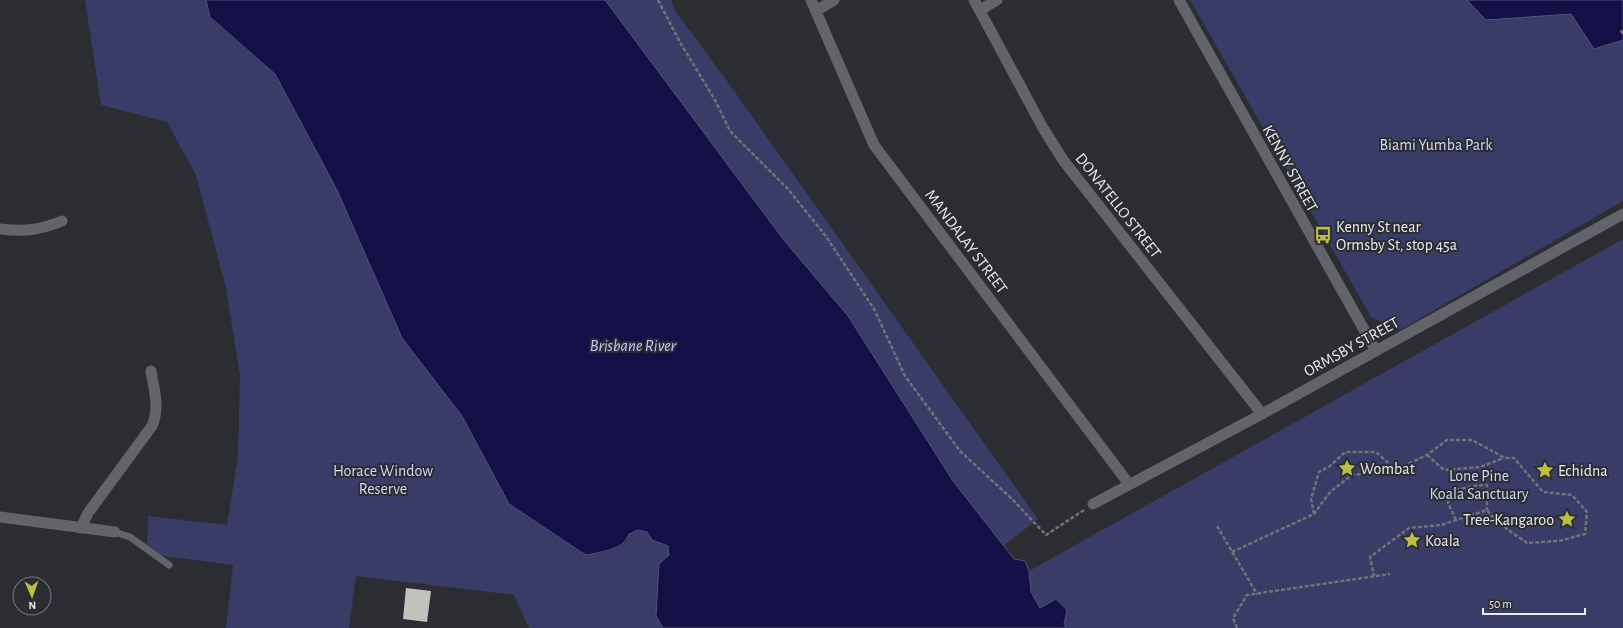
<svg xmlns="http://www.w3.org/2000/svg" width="1623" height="628" font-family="'Alegreya Sans',sans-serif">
  <rect width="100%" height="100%" fill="#2c2d32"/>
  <g fill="#383c66">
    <polygon points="85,0 206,0 210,18 275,74 337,190 402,338 462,416 509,504 588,555 626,542 629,534 638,530 647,532 652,540 668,546 669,555 656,616 663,628 529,628 514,595 356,576 349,628 226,628 233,565 147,554 148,516 227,525 238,456 240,376 226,288 196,175 167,122 101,105"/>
    <polygon points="605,0 671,0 676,12 727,81 1038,519 1003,546 953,481 848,316 783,239"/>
    <polygon points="1190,0 1623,0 1623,201 1400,330 1371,317"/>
    <polygon points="1623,239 1623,628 1066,628 1064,624 1040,609 1031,592 1029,571"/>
  </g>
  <g fill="#140f47" stroke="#545179">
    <path d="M206,0h399l178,239 65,77 105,165 61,78 11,2 4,10 2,21 9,16 16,-9 11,11 -3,14 2,4h-403l-7,-12 3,-52 10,-9 -1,-9 -16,-6 -5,-8 -9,-2 -9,4c-7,17 -24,16 -41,21l-4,-1 -75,-50 -47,-88 -60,-78 -65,-148 -62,-116 -65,-57z"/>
    <polygon points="1467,0 1623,0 1623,40 1594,49 1571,14 1486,20"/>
  </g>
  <polygon fill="#c2c2bc" points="406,588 431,591 427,622 403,619"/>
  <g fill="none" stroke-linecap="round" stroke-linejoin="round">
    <g stroke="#727377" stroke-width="2.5" stroke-dasharray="4 2" stroke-linecap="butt">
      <polyline points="658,0 681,44 715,100 730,131 788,189 825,235 874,309 905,376 960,451 1012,499 1046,535 1084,510"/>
      <polyline points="1621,30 1623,35"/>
      <polyline points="1427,455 1444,470 1480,467 1504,458"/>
      <polyline points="1314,514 1311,499 1319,472 1330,466 1345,452 1376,452 1395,469"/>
      <polyline points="1456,520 1448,503 1451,491 1473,486 1487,485 1487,510"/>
      <polyline points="1217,526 1257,594"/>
      <polyline points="1232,552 1314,514 1330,492 1352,475 1395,470 1427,455 1447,440 1472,440 1505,458 1514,458 1543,492 1572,495 1587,512 1585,534 1559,541 1527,543 1496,521 1487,510 1441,525 1409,528 1370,557 1374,576"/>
      <polyline points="1237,628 1233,618 1247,595 1390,574"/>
    </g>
    <polyline stroke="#63646a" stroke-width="7" points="115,532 130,537 169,565"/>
    <g stroke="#63646a" stroke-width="11">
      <polyline points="811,0 874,145 1129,484"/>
      <polyline points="974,0 1043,128 1063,160 1262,414"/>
      <polyline points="1179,0 1376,351"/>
      <polyline points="980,10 997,0"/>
      <polyline points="816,11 834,0"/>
      <path d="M0,229c24,3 40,1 62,-8"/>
      <polyline points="1093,504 1262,414 1623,214"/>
      <polyline points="0,517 115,532"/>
      <path d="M81,528l7,-15 64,-87c8,-18 2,-37 -1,-55"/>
    </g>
  </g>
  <defs>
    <g id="bus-bare" transform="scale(1.38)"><path d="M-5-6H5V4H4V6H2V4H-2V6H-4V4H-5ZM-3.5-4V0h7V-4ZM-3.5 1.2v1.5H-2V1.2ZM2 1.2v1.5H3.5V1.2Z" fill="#bebf42" stroke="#2c2d32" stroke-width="2.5" paint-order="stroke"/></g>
    <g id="sight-bare" transform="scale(1.38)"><path d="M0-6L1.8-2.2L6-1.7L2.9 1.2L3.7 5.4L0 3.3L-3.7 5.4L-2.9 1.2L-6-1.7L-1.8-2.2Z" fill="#bebf42" stroke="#2c2d32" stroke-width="2.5" paint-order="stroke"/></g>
  </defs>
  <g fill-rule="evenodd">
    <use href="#bus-bare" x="1323" y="235"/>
    <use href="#sight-bare" x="1347" y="468"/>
    <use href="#sight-bare" x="1545" y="470"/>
    <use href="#sight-bare" x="1567" y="519"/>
    <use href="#sight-bare" x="1412" y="540"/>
  </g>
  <g text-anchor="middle" stroke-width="4" stroke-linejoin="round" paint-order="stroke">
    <g font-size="16" fill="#d2d7fd" stroke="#2c2d32">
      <text x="1436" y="150">Biami Yumba Park</text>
      <text x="383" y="476">Horace Window<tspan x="383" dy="18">Reserve</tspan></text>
      <text x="1479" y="481">Lone Pine<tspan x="1479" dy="18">Koala Sanctuary</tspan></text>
    </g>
    <g font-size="16" fill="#ebecef" stroke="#2c2d32">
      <text transform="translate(1291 168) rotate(61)" y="6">KENNY STREET</text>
      <text transform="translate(1119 205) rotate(52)" y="6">DONATELLO STREET</text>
      <text transform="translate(967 241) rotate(53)" y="6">MANDALAY STREET</text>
      <text transform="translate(1351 346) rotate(-29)" y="6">ORMSBY STREET</text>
    </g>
    <g font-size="16" fill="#ebecef" stroke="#2c2d32" text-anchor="start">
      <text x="1336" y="232">Kenny St near<tspan x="1336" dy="18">Ormsby St, stop 45a</tspan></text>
      <text x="1360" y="474">Wombat</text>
      <text x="1558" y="476">Echidna</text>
      <text x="1554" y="525" text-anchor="end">Tree-Kangaroo</text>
      <text x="1425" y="546">Koala</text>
    </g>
    <g font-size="17" font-style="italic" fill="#c0c6fe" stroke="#2c2d32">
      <text x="633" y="351">Brisbane River</text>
    </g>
  </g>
  <g transform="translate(32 596) rotate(178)"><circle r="19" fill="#2c2d32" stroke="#78797e"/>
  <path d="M0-3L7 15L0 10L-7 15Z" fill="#bebf42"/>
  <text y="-6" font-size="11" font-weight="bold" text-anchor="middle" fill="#ebecef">N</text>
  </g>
  <path d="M1483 608v6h102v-6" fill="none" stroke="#ebecef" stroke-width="2"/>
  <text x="1489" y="608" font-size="12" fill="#ebecef" stroke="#2c2d32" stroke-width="3" paint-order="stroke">50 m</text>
</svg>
